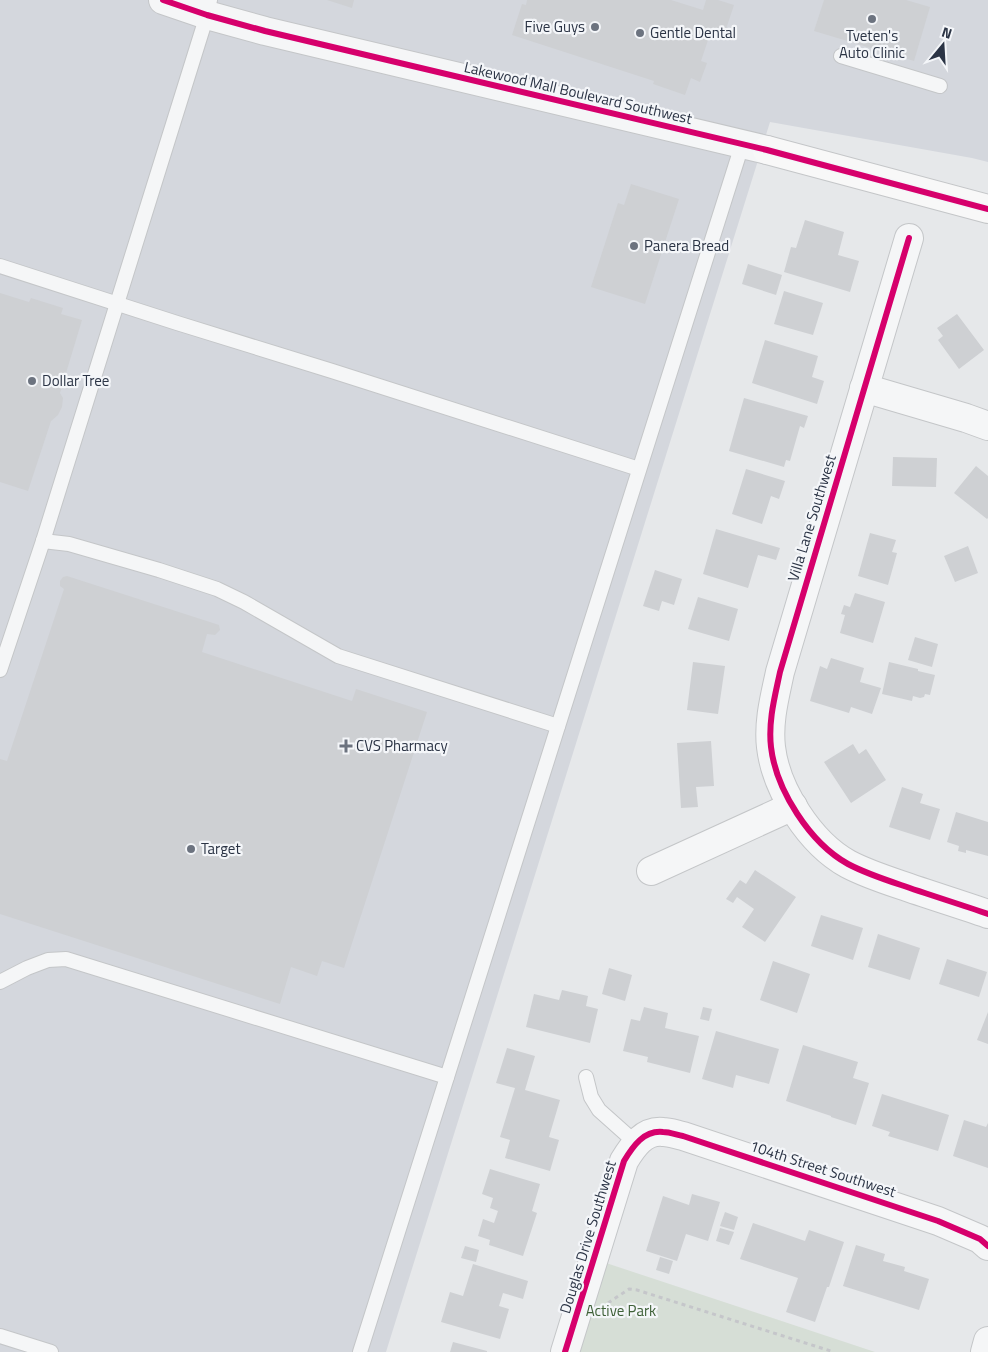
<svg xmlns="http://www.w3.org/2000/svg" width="988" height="1352" font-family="'Titillium Web',sans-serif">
  <rect width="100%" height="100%" fill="#e6e8ea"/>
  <polygon fill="#d4d7dd" points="0,0 988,0 988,162 972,158 770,122 386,1352 0,1352"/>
  <polygon fill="#d6ded6" points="594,1259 875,1352 565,1352"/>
  <g fill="#ced0d3">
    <polygon points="327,0 354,0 352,8"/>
    <polygon points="527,0 671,0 703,10 706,0 718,0 734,5 725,32 712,28 701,61 707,63 700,82 691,78 685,95 653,84 654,81 512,35 522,4 526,5"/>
    <polygon points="824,0 906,0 930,7 914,61 814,31"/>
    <polygon points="631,184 679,199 645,304 591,287 618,203 624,205"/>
    <polygon points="805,220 844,232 838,255 859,261 850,292 784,272 791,247 796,248"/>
    <polygon points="748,264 782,275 776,295 742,284"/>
    <polygon points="784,291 823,303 813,335 774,324"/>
    <polygon points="0,293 29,302 31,298 63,308 61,314 82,320 60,393 63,398 62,407 58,415 51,421 28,491 0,482"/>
    <polygon points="957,314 984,350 959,369 938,340 943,336 937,328"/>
    <polygon points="765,340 818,356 812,377 824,381 817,404 752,383"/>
    <polygon points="744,398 808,416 804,428 800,426 790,461 786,460 784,467 729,451"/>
    <polygon points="893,457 937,458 936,487 892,486"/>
    <polygon points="976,466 988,476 988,518 987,519 954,493"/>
    <polygon points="746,469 785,481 779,499 771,496 762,524 732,514"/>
    <polygon points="716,529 780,548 776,560 758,555 748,588 703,574"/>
    <polygon points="870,533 896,540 892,552 897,553 888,585 858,576"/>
    <polygon points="968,546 978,573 955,582 944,556"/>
    <polygon points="655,570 682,579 674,605 662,601 659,611 643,606"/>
    <polygon points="67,576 216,624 219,625 220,630 215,635 207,634 202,652 352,701 356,689 427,712 344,968 322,961 317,976 291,967 280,1004 0,914 0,759 7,761 64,589 60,586 60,581 63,577"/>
    <polygon points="855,593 885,602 873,643 840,633 845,615 841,614 844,605 850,607"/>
    <polygon points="698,597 738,609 729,641 688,629"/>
    <polygon points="915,637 938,644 932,667 908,660"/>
    <polygon points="831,658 864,668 860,682 881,688 872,714 851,707 849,713 810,701 820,666 827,669"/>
    <polygon points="693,662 725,666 718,714 687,710"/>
    <polygon points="889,662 918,669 918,671 935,675 930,695 925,694 924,697 920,698 913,696 912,701 882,694"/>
    <polygon points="711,741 714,786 696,787 698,807 681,808 677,743"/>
    <polygon points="853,744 859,754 866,749 886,780 851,803 824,762"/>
    <polygon points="902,787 923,794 920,803 940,809 930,840 889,827"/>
    <polygon points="956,812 988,822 988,856 966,850 966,853 958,851 959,846 947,842"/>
    <polygon points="755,870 796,897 765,942 742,927 754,909 737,897 733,903 726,899 740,880 746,884"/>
    <polygon points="821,915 863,928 853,960 811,946"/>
    <polygon points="878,934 920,948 910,980 868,967"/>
    <polygon points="947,959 987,972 979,997 939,984"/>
    <polygon points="773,961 810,974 797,1013 760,1000"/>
    <polygon points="609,968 632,975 625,1001 602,994"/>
    <polygon points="562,990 588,996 586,1006 598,1009 590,1043 526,1027 534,994 559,1000"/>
    <polygon points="644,1007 668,1013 665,1028 699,1036 690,1073 647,1062 648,1057 623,1051 631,1019 640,1021"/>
    <polygon points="703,1007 712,1009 709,1021 700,1019"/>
    <polygon points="988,1012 988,1044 977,1040"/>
    <polygon points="716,1031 779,1049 769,1084 736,1075 733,1088 702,1079"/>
    <polygon points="803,1045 858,1062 853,1078 869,1083 856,1125 831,1117 831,1116 786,1101"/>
    <polygon points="507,1048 535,1056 525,1090 560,1100 549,1137 559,1140 550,1171 505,1158 510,1140 500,1137 515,1088 496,1083"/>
    <polygon points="882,1094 949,1115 938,1151 888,1136 890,1132 872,1126"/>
    <polygon points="964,1120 986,1127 988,1123 988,1168 953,1156"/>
    <polygon points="490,1169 540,1184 532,1211 537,1213 523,1256 489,1245 490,1240 478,1236 483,1219 494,1223 498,1211 490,1208 493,1198 482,1194"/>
    <polygon points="692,1194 720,1202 708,1241 686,1234 677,1261 646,1251 663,1196 689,1205"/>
    <polygon points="725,1212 738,1217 734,1230 720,1226"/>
    <polygon points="753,1223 805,1241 809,1230 844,1242 829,1287 827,1287 815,1322 786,1312 798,1278 740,1259"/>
    <polygon points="720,1228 734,1232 729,1245 716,1241"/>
    <polygon points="856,1245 885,1254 883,1261 905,1267 904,1271 929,1279 919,1310 843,1286"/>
    <polygon points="465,1246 479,1250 476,1262 461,1258"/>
    <polygon points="660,1257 673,1261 669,1274 656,1270"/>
    <polygon points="473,1264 528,1281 523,1299 503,1293 499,1306 509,1309 500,1339 441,1322 450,1292 463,1296"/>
    <polygon points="453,1342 487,1351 487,1352 450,1352"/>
  </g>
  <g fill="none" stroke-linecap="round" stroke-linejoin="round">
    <g stroke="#c4c6c8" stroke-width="16">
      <g id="lane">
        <polyline points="841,56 940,86"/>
        <polyline points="0,266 177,323 332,371 639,469"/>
        <polyline points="43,541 69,544 159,570 217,589 244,602 338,656 558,726"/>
        <polyline points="0,670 43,541 207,15 210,0"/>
        <polyline points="0,982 27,968 48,960 66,959 447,1077"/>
        <polyline points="586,1077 591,1097 599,1110 636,1143"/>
        <polyline points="0,1336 51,1352"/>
        <polyline points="360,1352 742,145"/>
      </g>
    </g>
    <g stroke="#c4c6c8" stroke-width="30">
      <g id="street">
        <polyline points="163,0 207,15 265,31 767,150"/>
        <path d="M909,238l-129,434c-5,24 -12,49 -9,75 5,43 39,96 77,117 17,9 35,15 53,21 29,10 58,19 87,29"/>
        <polyline points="864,388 966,418 988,426"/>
        <polyline points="651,871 793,806"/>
        <path d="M565,1352l59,-191c9,-15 20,-31 39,-29 7,0 14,3 20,4l255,85 42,18 8,7"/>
        <polyline points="985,1352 988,1341"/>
      </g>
    </g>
    <g stroke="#c4c6c8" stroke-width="30">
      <polyline id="secondary" points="767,150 988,209"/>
    </g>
    <polyline stroke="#c5c6ca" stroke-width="3" stroke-dasharray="4 4" stroke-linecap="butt" points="608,1303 629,1289 637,1290 834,1352"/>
    <use href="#lane" stroke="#f5f6f7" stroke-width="14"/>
    <use href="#street" stroke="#f5f6f7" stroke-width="28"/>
    <use href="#secondary" stroke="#f8f8f8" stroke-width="28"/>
    <g stroke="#f4f6f9" stroke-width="9">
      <g id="cycleway">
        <polyline points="163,0 207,15 265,31 767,150 988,209"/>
        <path d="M909,238l-129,434c-5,24 -12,49 -9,75 5,43 39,96 77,117 17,9 35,15 53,21 29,10 58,19 87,29"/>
        <path d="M565,1352l59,-191c9,-15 20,-31 39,-29 7,0 14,3 20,4l255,85 42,18 8,7"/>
      </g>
    </g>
    <use href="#cycleway" stroke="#d6006c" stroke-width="6"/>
  </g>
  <g fill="#6c737f" stroke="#f4f6f9" stroke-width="2">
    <circle cx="872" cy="19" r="5"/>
    <circle cx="595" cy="27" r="5"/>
    <circle cx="640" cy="33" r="5"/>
    <circle cx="634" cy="246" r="5"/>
    <circle cx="32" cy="381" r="5"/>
    <path d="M343.5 738.5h5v5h5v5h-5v5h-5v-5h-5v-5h5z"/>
    <circle cx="191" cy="849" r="5"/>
  </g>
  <g text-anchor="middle" stroke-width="4.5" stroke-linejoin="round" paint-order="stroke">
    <g font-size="15" fill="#2b3445" stroke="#f4f6f9" text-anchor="start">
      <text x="585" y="32" text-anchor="end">Five Guys</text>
      <text x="650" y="38">Gentle Dental</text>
      <text x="872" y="41" text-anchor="middle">Tveten's<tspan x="872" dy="17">Auto Clinic</tspan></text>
      <text x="644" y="251">Panera Bread</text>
      <text x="42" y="386">Dollar Tree</text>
      <text x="356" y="751">CVS Pharmacy</text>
      <text x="201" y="854">Target</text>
    </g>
    <g font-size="15" fill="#2b3445" stroke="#f4f6f9">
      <text transform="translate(578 93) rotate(13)" y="5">Lakewood Mall Boulevard Southwest</text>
      <text transform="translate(812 518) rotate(-73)" y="5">Villa Lane Southwest</text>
      <text transform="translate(823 1169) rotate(18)" y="5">104th Street Southwest</text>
      <text transform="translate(588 1237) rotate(-73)" y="5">Douglas Drive Southwest</text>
    </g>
    <g font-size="15" fill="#3f6138" stroke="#f4f6f9">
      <text x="621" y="1316">Active Park</text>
    </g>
  </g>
  <g transform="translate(943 45) rotate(18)" stroke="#f4f6f9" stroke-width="4" paint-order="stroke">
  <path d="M0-4L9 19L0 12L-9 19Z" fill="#2b3445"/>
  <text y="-8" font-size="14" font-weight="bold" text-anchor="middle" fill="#2b3445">N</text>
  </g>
</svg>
